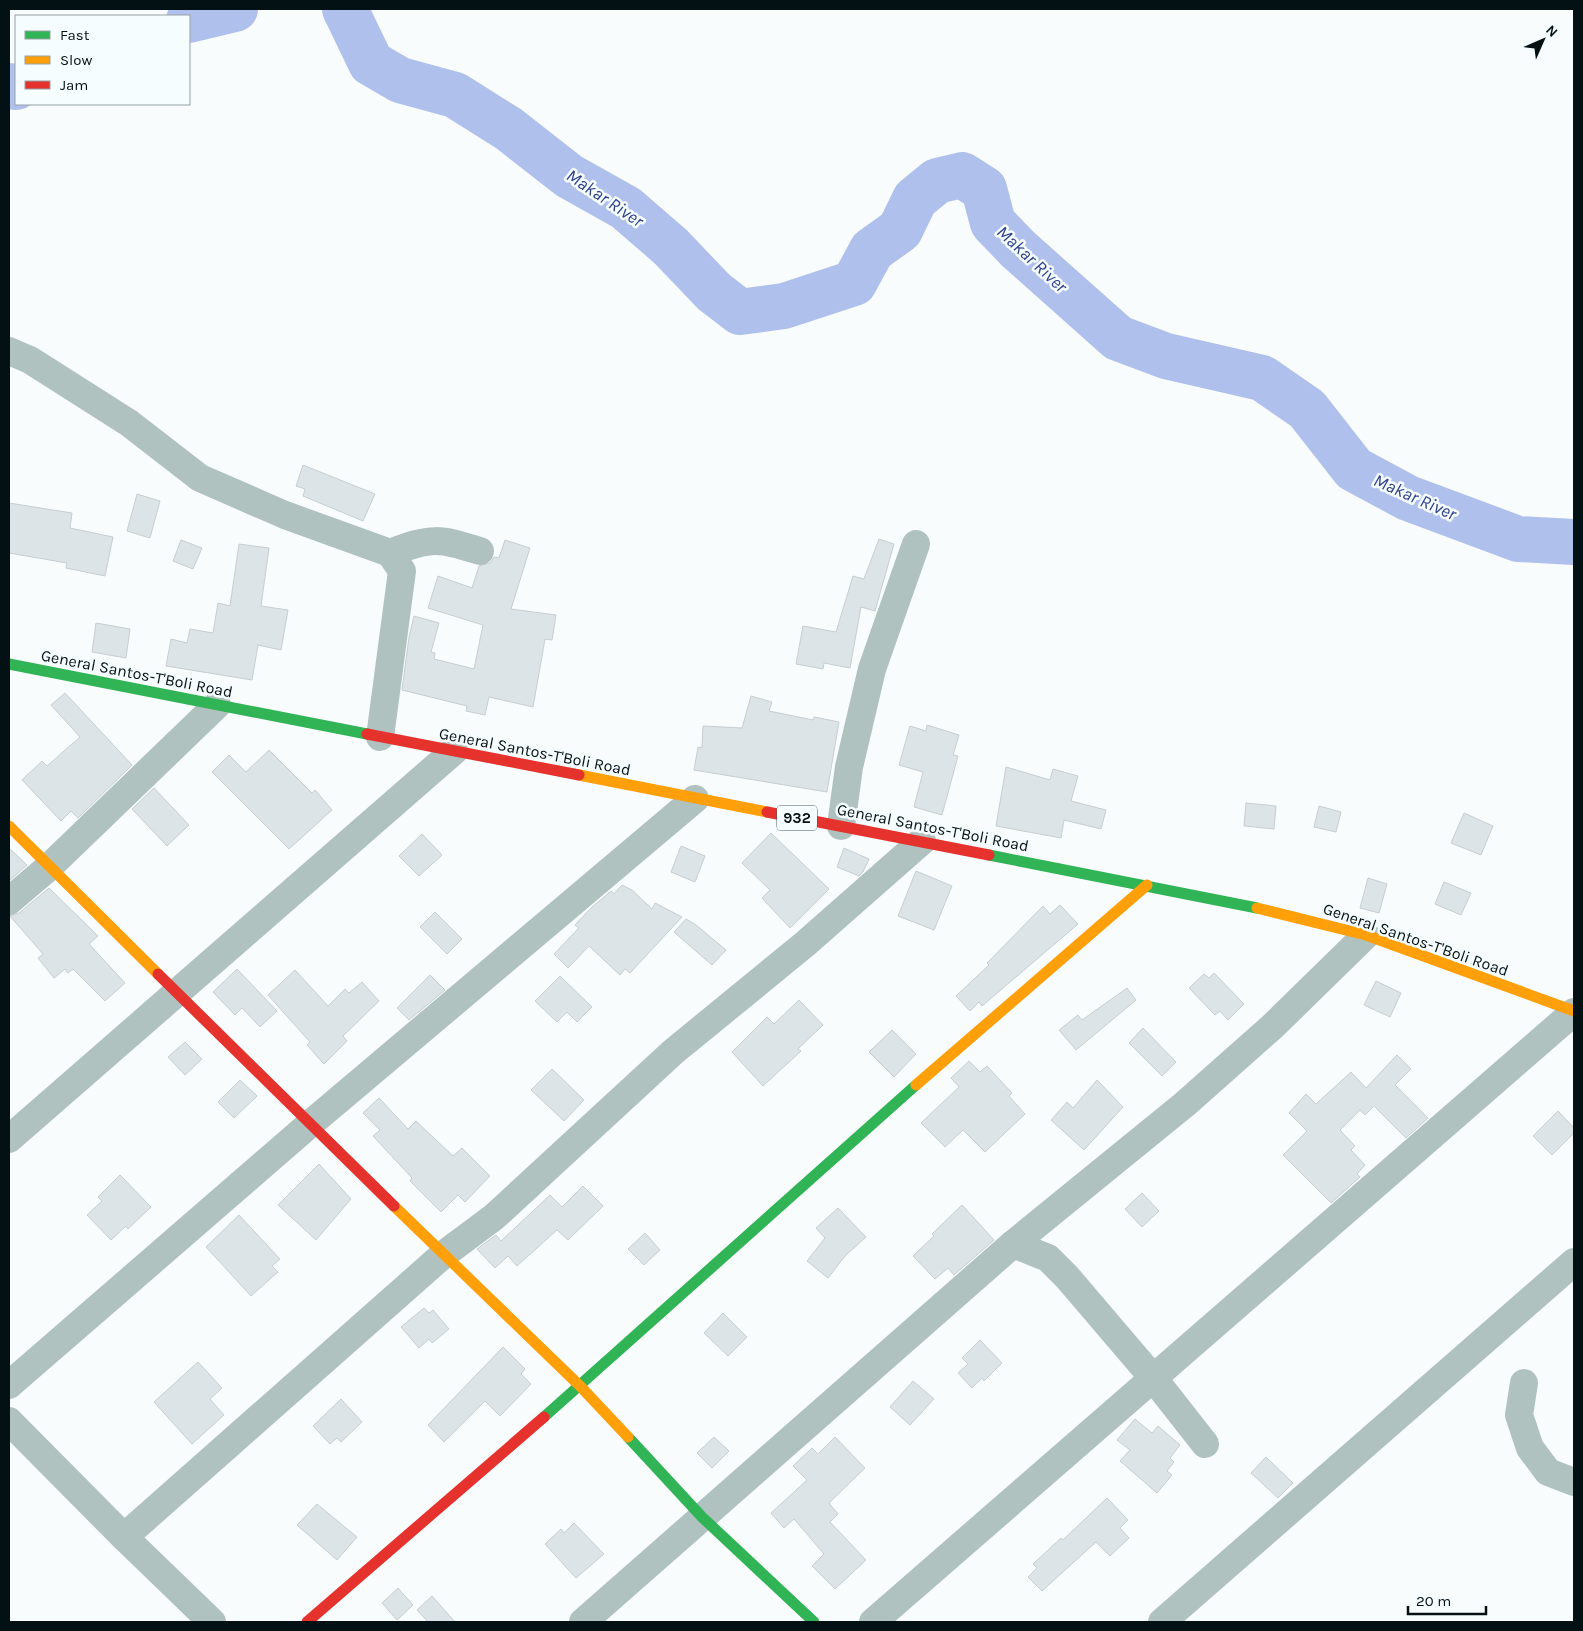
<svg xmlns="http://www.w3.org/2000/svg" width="1583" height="1631" font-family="Karla,sans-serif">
  <rect width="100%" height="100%" fill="#f8fcfd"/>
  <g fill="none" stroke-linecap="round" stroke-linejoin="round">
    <g stroke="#b0c0ec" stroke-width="46">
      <polyline points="345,9 371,63 400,80 455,95 509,129 569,176 626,208 671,247 714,292 740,312 784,306 854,283 872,250 900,230 915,199 937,181 962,175 984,189 993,223 1018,249 1118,338 1166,356 1262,378 1307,409 1354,469 1408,498 1518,539 1574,542"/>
      <polyline points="189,20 235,9"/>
      <polyline points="9,86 16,87"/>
    </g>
  </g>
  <g fill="#dde4e8" stroke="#c6ced2">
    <polygon points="303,465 375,494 363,521 303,496 305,489 296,486"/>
    <polygon points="137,494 160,501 150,538 127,531"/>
    <polygon points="9,503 72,513 70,528 113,537 105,576 66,568 67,563 9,553"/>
    <polygon points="879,539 894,544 875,611 861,607 850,668 824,663 823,669 796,664 803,626 836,632 853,576 864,579"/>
    <polygon points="181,540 202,548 193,569 173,561"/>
    <polygon points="505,540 530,548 511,609 556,615 552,640 545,639 533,707 489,697 485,715 466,711 467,706 402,690 409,637 414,616 439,623 431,652 435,653 434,659 474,669 483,625 428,608 438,576 472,588 479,566 490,563 494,557 499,558"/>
    <polygon points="239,544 269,548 261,606 288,610 281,650 258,645 252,680 166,666 171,639 187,643 190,629 213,633 218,603 230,606"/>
    <polygon points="96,623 130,629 126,658 92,652"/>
    <polygon points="65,693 132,765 78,818 71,811 61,821 22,780 42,761 47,766 80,737 51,705"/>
    <polygon points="751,696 772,702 769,711 813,720 814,717 839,722 827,792 694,770 698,747 702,748 703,726 742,728"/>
    <polygon points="927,725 959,735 953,755 958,756 942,815 914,807 923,772 899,765 910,726 926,731"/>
    <polygon points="269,750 312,793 315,790 332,810 289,849 212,772 229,755 246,772"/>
    <polygon points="1006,767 1050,780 1053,769 1078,776 1071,801 1106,810 1101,829 1064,820 1061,838 996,826"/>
    <polygon points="154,788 189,825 167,846 132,809"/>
    <polygon points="1246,803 1276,806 1274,829 1244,826"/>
    <polygon points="1319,806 1341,812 1336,832 1314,827"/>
    <polygon points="1464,813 1493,826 1481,855 1451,843"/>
    <polygon points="771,833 829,889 790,928 762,898 770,890 742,863"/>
    <polygon points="422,834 442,855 419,876 399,856"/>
    <polygon points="681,846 705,856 695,882 671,872"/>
    <polygon points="9,848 27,865 9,881"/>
    <polygon points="844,848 869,859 863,872 859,876 837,867"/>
    <polygon points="916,871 952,886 934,930 898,916"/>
    <polygon points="1368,878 1387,884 1379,913 1360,908"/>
    <polygon points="1444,882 1471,893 1461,915 1435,904"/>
    <polygon points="622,885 632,890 652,909 655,903 682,917 630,973 625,969 620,975 589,946 568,968 554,954 579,928 575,925 591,908 611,891 614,894"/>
    <polygon points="49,888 98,936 89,944 125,983 105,1001 73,969 68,973 65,969 54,978 38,958 43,954 10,916 19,913"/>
    <polygon points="1060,905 1078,924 982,1006 979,1002 970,1011 956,996 989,965 987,963 1043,906 1050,914"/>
    <polygon points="435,912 462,939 447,954 420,927"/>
    <polygon points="686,919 696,925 726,950 712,965 674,932"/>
    <polygon points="237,969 277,1011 260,1027 242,1008 235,1015 213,992"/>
    <polygon points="295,970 328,1006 345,989 349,993 362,982 379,1001 343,1036 347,1041 324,1064 307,1045 310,1042 268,995"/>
    <polygon points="1214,973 1244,1004 1228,1020 1220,1011 1215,1015 1189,988 1204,974 1209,978"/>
    <polygon points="430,975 445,990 409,1020 397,1008"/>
    <polygon points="560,976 592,1007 577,1022 567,1012 557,1022 535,1001"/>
    <polygon points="1376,981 1401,993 1390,1017 1364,1005"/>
    <polygon points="1127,988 1136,1000 1076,1050 1059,1030 1078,1015 1082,1020"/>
    <polygon points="799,1000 823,1025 798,1049 801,1051 763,1086 732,1052 767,1017 774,1024"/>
    <polygon points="1143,1028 1176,1062 1162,1076 1129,1043"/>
    <polygon points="892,1030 916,1054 894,1077 869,1052"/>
    <polygon points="185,1042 202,1059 185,1075 168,1057"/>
    <polygon points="1397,1055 1411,1069 1395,1085 1428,1118 1406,1138 1374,1106 1365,1115 1360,1110 1340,1130 1355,1146 1351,1150 1365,1165 1357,1174 1360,1177 1331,1203 1283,1155 1307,1131 1289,1113 1306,1094 1316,1104 1351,1072 1366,1088"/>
    <polygon points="969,1061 980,1072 987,1066 1012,1093 1009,1096 1025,1114 985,1152 963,1130 945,1147 921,1123 959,1087 951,1078"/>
    <polygon points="552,1069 584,1100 564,1121 531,1090"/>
    <polygon points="240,1080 257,1096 234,1118 218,1102"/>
    <polygon points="1097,1080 1123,1107 1084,1150 1051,1120 1067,1102 1073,1108"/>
    <polygon points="379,1098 408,1129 416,1121 453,1156 462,1148 490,1176 465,1202 458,1195 441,1212 410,1181 412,1178 373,1136 380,1130 363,1113"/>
    <polygon points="1558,1111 1574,1128 1574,1133 1552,1155 1533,1136"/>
    <polygon points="319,1164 351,1199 316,1240 278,1205"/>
    <polygon points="120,1175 151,1207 128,1229 126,1226 111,1240 87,1215 102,1201 98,1197"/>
    <polygon points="583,1186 603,1206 568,1240 557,1230 517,1266 508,1256 495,1268 477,1249 496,1235 501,1241 550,1195 562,1207"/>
    <polygon points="1142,1193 1159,1211 1142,1227 1125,1209"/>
    <polygon points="962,1205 994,1240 954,1275 948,1268 935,1279 913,1256 934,1236 932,1234"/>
    <polygon points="838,1208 866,1237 845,1256 828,1278 807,1261 825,1238 816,1228"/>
    <polygon points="239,1215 280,1259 272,1266 278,1272 251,1296 206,1247"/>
    <polygon points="645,1233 660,1250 644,1265 628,1249"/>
    <polygon points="424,1308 429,1313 433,1310 449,1329 432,1343 429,1339 419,1348 401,1327"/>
    <polygon points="723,1313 747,1337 728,1356 704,1333"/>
    <polygon points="980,1340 1002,1363 984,1381 982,1378 972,1388 958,1373 968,1364 962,1358"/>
    <polygon points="503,1347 525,1369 521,1374 531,1384 500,1416 485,1401 444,1442 428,1425"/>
    <polygon points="198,1362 222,1388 210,1399 224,1415 192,1444 154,1402"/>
    <polygon points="913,1381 934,1399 910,1425 890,1407"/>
    <polygon points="341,1399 362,1422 341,1442 337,1438 330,1444 313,1426"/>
    <polygon points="1135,1419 1152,1433 1158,1426 1180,1445 1170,1458 1174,1462 1167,1471 1172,1475 1157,1493 1120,1461 1130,1450 1117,1440"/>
    <polygon points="714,1437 729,1451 712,1468 697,1453"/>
    <polygon points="835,1437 865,1468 829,1503 838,1514 830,1522 866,1560 835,1589 812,1566 824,1554 794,1519 784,1528 771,1513 807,1480 793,1466 812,1448 818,1454"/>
    <polygon points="1266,1457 1293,1483 1278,1498 1251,1473"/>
    <polygon points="1107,1498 1128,1520 1120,1528 1129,1538 1110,1556 1096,1542 1042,1591 1028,1577 1037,1568 1033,1564 1061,1538 1063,1540"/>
    <polygon points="317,1504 357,1537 337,1560 297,1525"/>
    <polygon points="574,1523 604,1554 576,1578 545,1544 561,1529 564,1533"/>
    <polygon points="398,1588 413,1605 397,1620 382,1603"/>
    <polygon points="432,1596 455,1622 428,1622 417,1610"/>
  </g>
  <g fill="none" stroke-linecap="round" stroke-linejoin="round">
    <g stroke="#b0c2c0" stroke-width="28">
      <polyline points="9,351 30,360 129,423 200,478 285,515 390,553 402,571 380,737"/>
      <path d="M390,553c42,-16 48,-15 90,-2"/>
      <polyline points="841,826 849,767 872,669 916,544"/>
      <polyline points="9,901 49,867 217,705"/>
      <polyline points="9,1139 454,751"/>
      <polyline points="1013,1244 1048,1258 1067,1277 1154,1379 1205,1444"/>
      <polyline points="1524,1383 1519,1415 1530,1448 1548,1472 1574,1482"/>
      <polyline points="9,1385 310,1124 695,799"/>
      <polyline points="9,1421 124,1537 212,1622"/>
      <polyline points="124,1537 443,1255 494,1217 673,1052 805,944 922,841"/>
      <polyline points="583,1622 1013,1244 1185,1104 1273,1026 1366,935"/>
      <polyline points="873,1622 1574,1012"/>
      <polyline points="1162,1622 1574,1262"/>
    </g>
    <g stroke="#30b455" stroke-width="11">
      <polyline points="9,664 367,734"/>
      <polyline points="989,855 1257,908"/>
      <polyline points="544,1417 916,1085"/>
      <polyline points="628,1437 702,1517 814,1622"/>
    </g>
    <g stroke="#ff9f0a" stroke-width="11">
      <polyline points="579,775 767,812"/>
      <polyline points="9,826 158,974"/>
      <polyline points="1257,908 1366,935 1574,1011"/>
      <polyline points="916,1085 1147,885"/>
      <polyline points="394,1206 580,1386 628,1437"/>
    </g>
    <g stroke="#e5322d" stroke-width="11">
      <polyline points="367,734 579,775"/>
      <polyline points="767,812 989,855"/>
      <polyline points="158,974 394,1206"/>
      <polyline points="307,1622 544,1417"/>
    </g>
  </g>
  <g text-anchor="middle" stroke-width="5" stroke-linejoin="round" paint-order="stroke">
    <rect fill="#f6fdff" stroke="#4d585a" stroke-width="1" x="777" y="805.5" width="40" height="25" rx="4"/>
    <g font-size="15" font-weight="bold" fill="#041114">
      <text x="797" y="823">932</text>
    </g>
    <g font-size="16" fill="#041114" stroke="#f6fdff">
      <text transform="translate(137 673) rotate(11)" y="6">General Santos-T'Boli Road</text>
      <text transform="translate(535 751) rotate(11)" y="6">General Santos-T'Boli Road</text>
      <text transform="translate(933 827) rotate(11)" y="6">General Santos-T'Boli Road</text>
      <text transform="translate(1416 939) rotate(19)" y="6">General Santos-T'Boli Road</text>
    </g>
    <g font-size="18" font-style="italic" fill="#2e4089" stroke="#f6fdff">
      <text transform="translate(605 198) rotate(34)" y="6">Makar River</text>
      <text transform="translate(1032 259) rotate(43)" y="6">Makar River</text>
      <text transform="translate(1415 497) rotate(24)" y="6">Makar River</text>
    </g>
  </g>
  <rect width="1583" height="1631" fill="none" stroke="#041114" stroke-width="20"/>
  <rect x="15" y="15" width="175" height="90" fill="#f6fdff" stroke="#959fa1"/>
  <rect x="25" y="31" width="25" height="8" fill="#30b455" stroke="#959fa1"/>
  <text x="60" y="40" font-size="15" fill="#041114">Fast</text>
  <rect x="25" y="56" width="25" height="8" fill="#ff9f0a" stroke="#959fa1"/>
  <text x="60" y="65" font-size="15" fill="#041114">Slow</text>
  <rect x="25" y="81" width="25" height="8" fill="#e5322d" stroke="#959fa1"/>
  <text x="60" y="90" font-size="15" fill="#041114">Jam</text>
  <g transform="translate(1543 40) rotate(45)" stroke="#f6fdff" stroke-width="4" paint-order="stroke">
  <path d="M0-4L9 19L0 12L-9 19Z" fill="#041114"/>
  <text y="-8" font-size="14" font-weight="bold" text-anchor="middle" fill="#041114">N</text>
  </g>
  <path d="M1408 1606v8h78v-8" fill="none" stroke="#041114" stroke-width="2.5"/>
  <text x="1416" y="1606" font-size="15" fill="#041114" stroke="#f6fdff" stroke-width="4" paint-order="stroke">20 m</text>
</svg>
